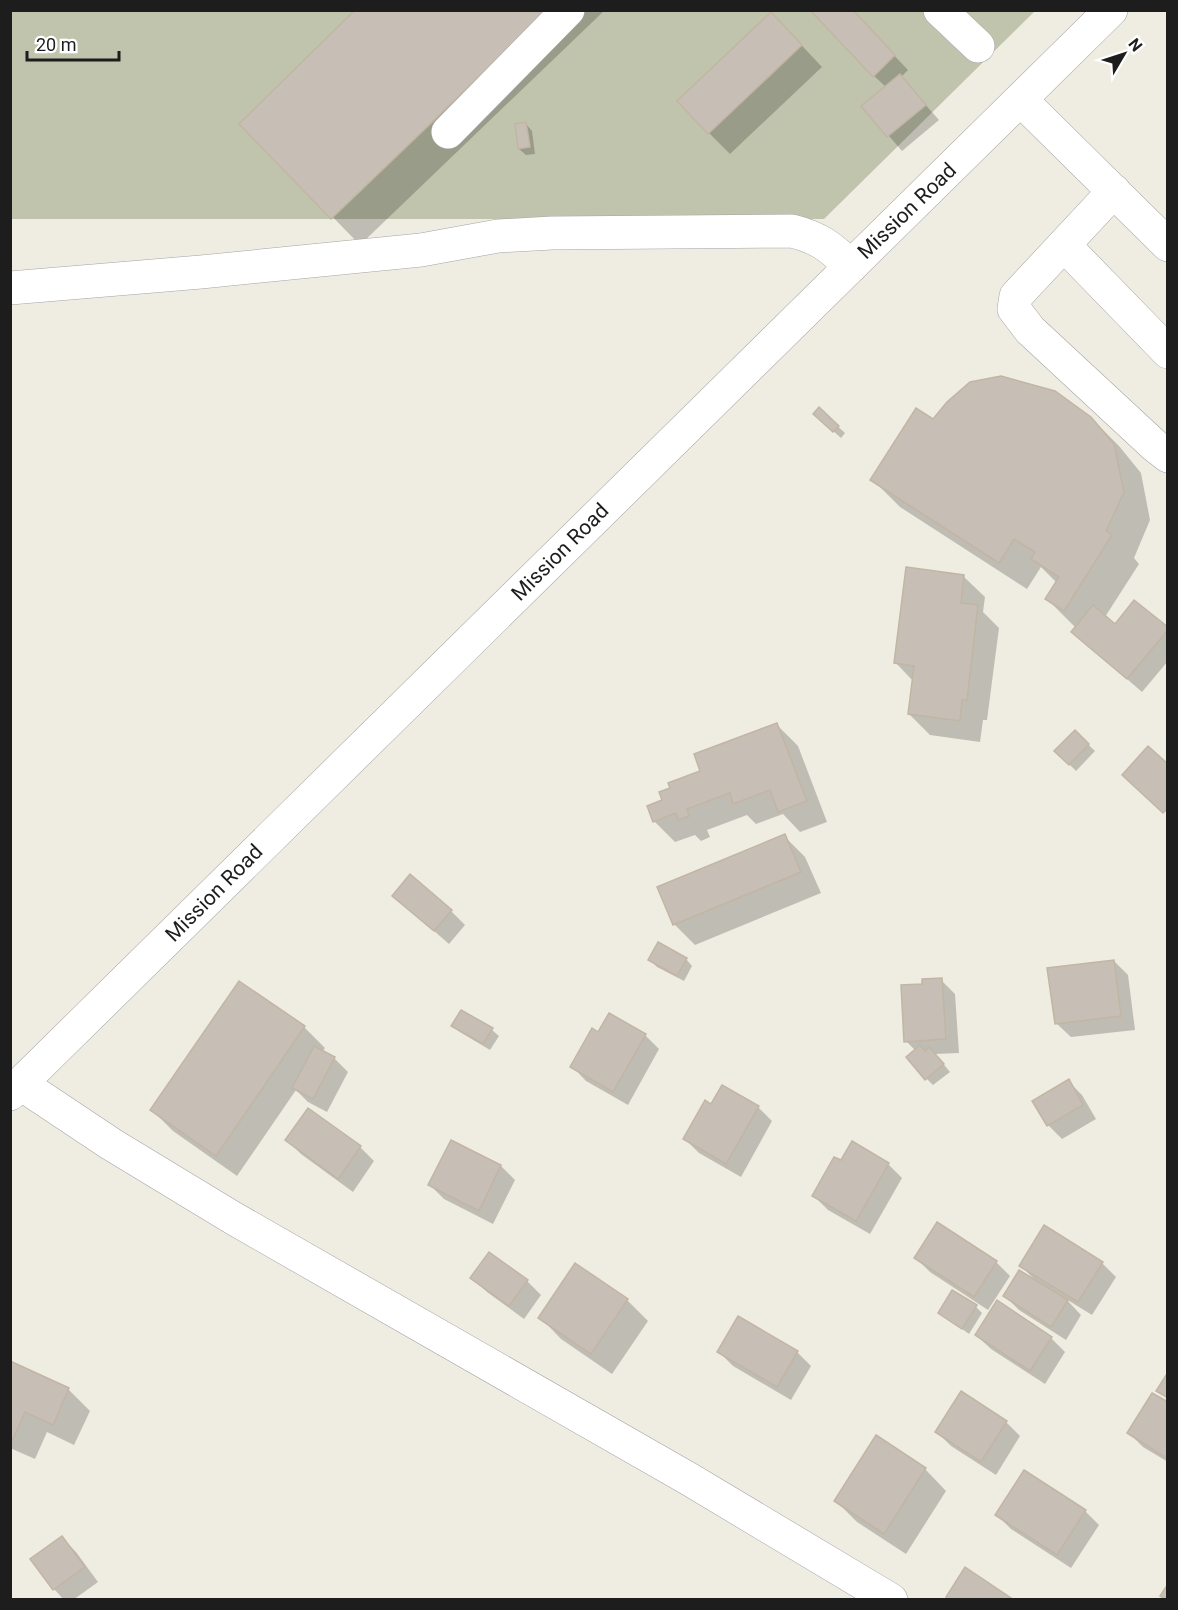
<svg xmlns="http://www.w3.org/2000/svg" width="1178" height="1610" font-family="Roboto,sans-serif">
  <rect width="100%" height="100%" fill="#efece2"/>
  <polygon fill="#c1c4ad" points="11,11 1035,11 824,219 11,219"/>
  <g fill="#0003">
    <polygon points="357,10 605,10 360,245 242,124"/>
    <polygon points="851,10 908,70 901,77 939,120 902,151 863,106 886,87 874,76"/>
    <polygon points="792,35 822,67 730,154 709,133"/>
    <polygon points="526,124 532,131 535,154 526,155 519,149"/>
    <polygon points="819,409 845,433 841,438 822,421"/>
    <polygon points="1091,418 1119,446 1141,473 1150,520 1134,558 1139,564 1105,617 1115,626 1168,629 1168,661 1142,692 1073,632 1076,628 1047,599 1057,583 1041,567 1027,589 900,507 872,479 934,421"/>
    <polygon points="963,576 985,597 983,612 999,628 987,720 983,720 980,742 930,735 909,714 913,681 895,662"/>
    <polygon points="777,725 798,746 827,822 800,832 783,814 756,824 747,815 707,830 710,837 701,841 695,835 675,842 654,821 664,801 702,772"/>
    <polygon points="1075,732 1095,751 1076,771 1056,751"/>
    <polygon points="784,836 805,857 821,893 695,945 674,924"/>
    <polygon points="394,896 451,911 465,925 449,944"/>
    <polygon points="686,959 692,966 684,981 657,967 650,960"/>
    <polygon points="1114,961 1128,975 1135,1030 1071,1037 1056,1023"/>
    <polygon points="941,980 955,994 959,1053 935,1054 950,1072 933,1085 927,1079 916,1051 906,1041 923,985"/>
    <polygon points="461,1012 492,1030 499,1036 490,1050 460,1032 453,1025"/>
    <polygon points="304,1027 325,1048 322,1052 334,1058 348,1072 327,1112 308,1102 296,1090 237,1176 173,1131 152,1110"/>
    <polygon points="645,1035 659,1049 628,1105 586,1081 572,1066"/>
    <polygon points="1068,1081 1082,1095 1096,1119 1062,1139 1048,1125"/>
    <polygon points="723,1087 758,1107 772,1121 741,1177 699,1153 685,1139 712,1106"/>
    <polygon points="287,1140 360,1147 374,1161 353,1192 301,1154"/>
    <polygon points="452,1142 501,1166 515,1180 493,1224 444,1199 430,1185"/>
    <polygon points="842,1162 888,1164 902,1178 870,1234 828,1210 814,1196"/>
    <polygon points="938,1224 996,1262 1010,1276 988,1310 930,1272 916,1258"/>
    <polygon points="1102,1263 1116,1277 1092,1315 1066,1299 1081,1315 1066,1340 1019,1310 1005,1296 1036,1281 1021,1266"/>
    <polygon points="472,1278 527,1281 541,1295 524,1319 487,1292"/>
    <polygon points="627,1300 648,1321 612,1374 561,1339 540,1317"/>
    <polygon points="976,1307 982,1313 969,1334 939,1312"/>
    <polygon points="976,1335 1051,1338 1065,1352 1045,1384 991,1349"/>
    <polygon points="719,1352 797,1352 811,1366 791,1400 733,1366"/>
    <polygon points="10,1363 69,1390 90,1411 74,1445 47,1432 35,1459 10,1448"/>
    <polygon points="1168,1404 1168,1462 1143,1447 1129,1433"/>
    <polygon points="1006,1422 1020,1436 996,1475 951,1446 937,1432"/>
    <polygon points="877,1438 925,1469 946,1491 906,1554 857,1522 836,1501"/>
    <polygon points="1085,1511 1099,1525 1071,1568 1011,1529 997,1515"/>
    <polygon points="62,1538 76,1552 98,1582 73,1600 64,1600 54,1589 32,1559"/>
  </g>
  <g fill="#c7bfb5" stroke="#c2b5a3" stroke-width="1.5">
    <polygon points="355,10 549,10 331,219 239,124"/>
    <polygon points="810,10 853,10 895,55 873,77"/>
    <polygon points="771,12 802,45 708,134 677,101"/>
    <polygon points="900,74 926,105 887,137 861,106"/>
    <polygon points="526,122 530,147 518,149 515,124"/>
    <polygon points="1001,376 1055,391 1091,417 1114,444 1124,492 1106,531 1112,535 1064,611 1045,599 1059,577 1031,559 1035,552 1014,539 999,563 870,480 916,408 933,419 947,402 970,382"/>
    <polygon points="819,407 839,426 833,432 813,414"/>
    <polygon points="906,567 964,575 961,603 978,605 967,700 962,700 960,721 908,714 914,666 894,663"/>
    <polygon points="1134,600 1168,627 1168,630 1127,679 1071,632 1093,605 1115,624"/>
    <polygon points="777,723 807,801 778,812 770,790 733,804 730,793 687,809 689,816 678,820 676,813 653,822 647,806 662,800 659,792 670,788 668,783 700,771 694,754"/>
    <polygon points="1075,730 1089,744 1069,765 1054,751"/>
    <polygon points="1148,746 1168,764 1168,808 1163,813 1122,775"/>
    <polygon points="785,834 801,872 673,925 657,887"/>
    <polygon points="410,874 452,910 434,931 392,896"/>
    <polygon points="658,942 687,958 677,976 648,960"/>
    <polygon points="1114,960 1121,1016 1055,1024 1047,968"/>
    <polygon points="942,978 946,1039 904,1042 901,985 922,984 922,979"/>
    <polygon points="239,981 305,1026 216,1156 150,1110"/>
    <polygon points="461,1010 493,1028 483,1044 451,1026"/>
    <polygon points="609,1013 646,1034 613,1092 570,1067 592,1028 598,1032"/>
    <polygon points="920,1045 925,1051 929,1047 944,1064 925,1080 906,1057"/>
    <polygon points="314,1046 335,1057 313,1099 292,1088"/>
    <polygon points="1069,1079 1083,1105 1047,1126 1032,1101"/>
    <polygon points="722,1085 759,1106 726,1164 683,1139 705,1100 711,1104"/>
    <polygon points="308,1108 361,1146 338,1179 285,1140"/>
    <polygon points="451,1140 501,1165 479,1211 428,1185"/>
    <polygon points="852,1141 889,1163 856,1221 812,1196 834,1157 841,1160"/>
    <polygon points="937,1222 997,1261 974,1297 914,1258"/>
    <polygon points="1044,1225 1103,1262 1078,1302 1019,1266"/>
    <polygon points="489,1252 528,1280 509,1306 470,1278"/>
    <polygon points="575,1263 628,1299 591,1354 538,1318"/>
    <polygon points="1019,1270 1068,1300 1051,1327 1003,1296"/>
    <polygon points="952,1290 977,1305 962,1329 938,1313"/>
    <polygon points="997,1300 1052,1337 1030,1371 975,1335"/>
    <polygon points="738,1316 798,1351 777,1387 717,1352"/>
    <polygon points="10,1361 69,1388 53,1425 25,1412 13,1439 10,1438"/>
    <polygon points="1168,1372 1168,1398 1156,1391"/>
    <polygon points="961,1391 1007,1421 981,1462 935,1432"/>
    <polygon points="1152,1393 1168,1402 1168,1459 1127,1433"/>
    <polygon points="876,1435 926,1468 884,1534 834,1501"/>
    <polygon points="1024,1470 1086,1510 1057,1555 995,1515"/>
    <polygon points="62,1536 85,1567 53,1590 30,1559"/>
    <polygon points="965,1567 1014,1600 950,1600 946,1597"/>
    <polygon points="1168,1584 1168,1600 1166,1600 1160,1596"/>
  </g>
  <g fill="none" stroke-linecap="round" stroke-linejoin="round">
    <g stroke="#a4a4a4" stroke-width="34">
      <g id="minor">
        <polyline points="940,10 978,46"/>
        <polyline points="1021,100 1168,245"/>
        <polyline points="448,132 568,10"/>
        <polyline points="1114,191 1016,296 1014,309 1030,330 1155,446 1168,456"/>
        <polyline points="1064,245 1168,352"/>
        <path d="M10,288l191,-16 220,-22 77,-14 54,-3 240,-2c28,7 38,16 59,35"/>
        <polyline points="21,1084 111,1144 233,1218 689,1479 891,1600"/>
        <polyline points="10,1094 1111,10"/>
      </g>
    </g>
    <use href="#minor" stroke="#fff" stroke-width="33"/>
  </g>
  <g text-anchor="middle" stroke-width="4.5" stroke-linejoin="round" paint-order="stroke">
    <g font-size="21" fill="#1d1d1d" stroke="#fff">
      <text transform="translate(907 211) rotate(-44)" y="7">Mission Road</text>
      <text transform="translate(560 552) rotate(-45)" y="7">Mission Road</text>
      <text transform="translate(214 893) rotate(-45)" y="7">Mission Road</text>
    </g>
  </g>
  <rect width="1178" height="1610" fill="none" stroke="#1d1d1d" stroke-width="24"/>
  <g transform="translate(1124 54) rotate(51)" stroke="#ffffff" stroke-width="4.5" paint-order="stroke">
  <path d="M0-4.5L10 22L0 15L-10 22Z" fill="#1d1d1d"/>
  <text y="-9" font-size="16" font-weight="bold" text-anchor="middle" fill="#1d1d1d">N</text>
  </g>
  <path d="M27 51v9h92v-9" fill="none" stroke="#1d1d1d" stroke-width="3"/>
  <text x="36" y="51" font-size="18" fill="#1d1d1d" stroke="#ffffff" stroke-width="4.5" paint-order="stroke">20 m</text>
</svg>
